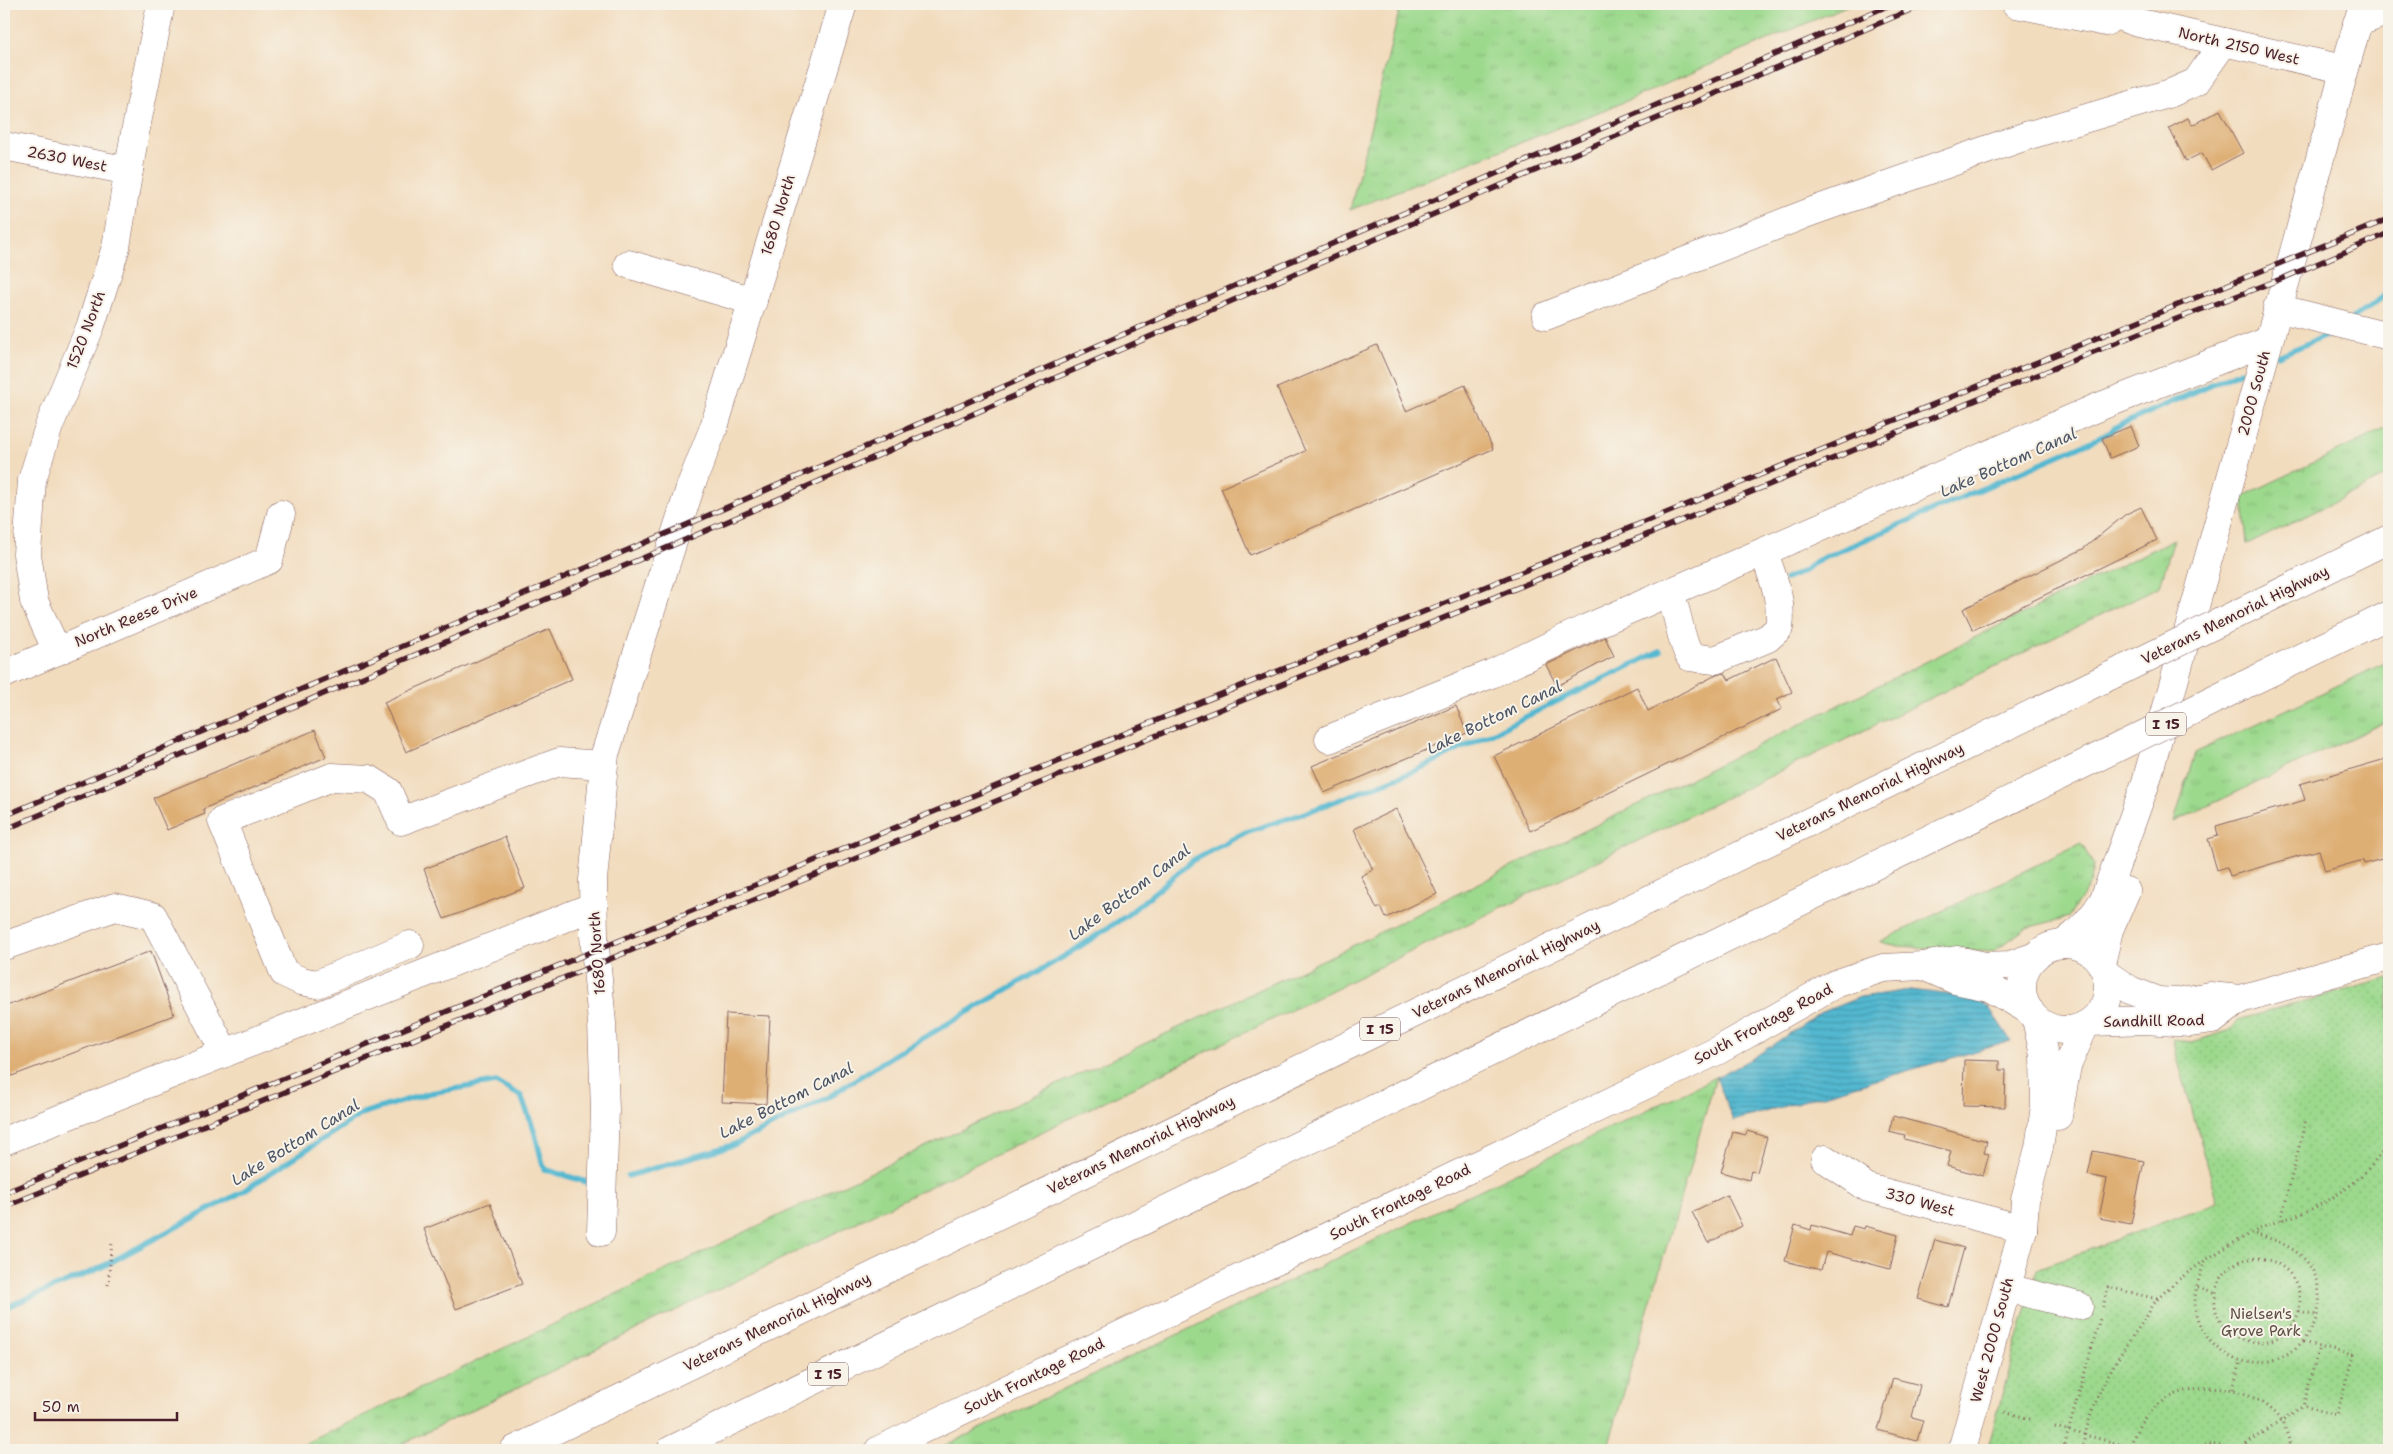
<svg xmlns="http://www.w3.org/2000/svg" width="2393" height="1454" font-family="'Shantell Sans',sans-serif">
  <defs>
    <pattern id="grass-tufts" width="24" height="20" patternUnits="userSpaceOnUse" patternTransform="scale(1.25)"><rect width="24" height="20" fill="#9cd98d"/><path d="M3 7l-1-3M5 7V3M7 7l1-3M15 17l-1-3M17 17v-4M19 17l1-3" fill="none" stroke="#88ba7a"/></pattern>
    <pattern id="park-dots" width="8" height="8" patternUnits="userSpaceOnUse" patternTransform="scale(1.25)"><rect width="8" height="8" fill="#9cd98d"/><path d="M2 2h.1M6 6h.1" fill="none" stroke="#88ba7a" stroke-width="1.8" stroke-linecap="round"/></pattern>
    <pattern id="water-rules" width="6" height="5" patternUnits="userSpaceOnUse" patternTransform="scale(1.25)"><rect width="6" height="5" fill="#52b8d0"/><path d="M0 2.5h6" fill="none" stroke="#4695a9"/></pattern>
  </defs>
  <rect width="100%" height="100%" fill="#f7f3e8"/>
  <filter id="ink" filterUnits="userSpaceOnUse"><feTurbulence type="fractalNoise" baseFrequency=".02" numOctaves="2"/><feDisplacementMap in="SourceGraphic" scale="10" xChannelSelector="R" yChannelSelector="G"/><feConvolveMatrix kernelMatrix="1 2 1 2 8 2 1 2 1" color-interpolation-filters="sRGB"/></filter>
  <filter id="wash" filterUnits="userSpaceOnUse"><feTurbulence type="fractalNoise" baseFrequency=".0096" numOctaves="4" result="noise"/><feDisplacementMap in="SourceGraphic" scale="20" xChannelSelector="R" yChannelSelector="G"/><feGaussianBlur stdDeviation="1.12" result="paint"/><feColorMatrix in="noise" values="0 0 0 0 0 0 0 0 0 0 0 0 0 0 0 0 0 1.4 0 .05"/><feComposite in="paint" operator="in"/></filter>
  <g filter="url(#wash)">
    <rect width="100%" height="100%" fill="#f2dcbe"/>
    <g fill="url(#grass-tufts)" stroke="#737c5c">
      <polygon points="1401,4 1851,4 1629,100 1350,210"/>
      <polygon points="2389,427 2389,475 2247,545 2243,496"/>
      <polygon points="2174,539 2160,586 390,1450 292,1450 774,1218 1346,949"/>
      <polygon points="2389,661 2389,720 2174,822 2195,753"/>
      <polygon points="2081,843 2093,864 2091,882 2069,917 2026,928 1993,952 1899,946 1879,942"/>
      <polygon points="1716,1077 1607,1450 936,1450"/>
    </g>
    <polygon fill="url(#park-dots)" stroke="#737c5c" points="2389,978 2389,1450 1987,1450 2037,1269 2218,1202 2172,1040 2192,1042 2231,1030 2238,1020"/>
    <polygon fill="url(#water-rules)" stroke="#4e6c7e" points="1910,990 1972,997 1988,1006 2011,1041 1733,1121 1716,1077 1753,1058 1820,1013 1860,997"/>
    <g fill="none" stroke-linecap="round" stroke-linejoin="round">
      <g stroke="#52b8d0" stroke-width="5.5">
        <polyline points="2353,318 2389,293"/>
        <polyline points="2278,356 2333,333"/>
        <polyline points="1786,579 1806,570 1814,562 2110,433 2114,428 2241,371"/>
        <polyline points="628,1176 733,1145 825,1099 892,1056 1070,953 1126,916 1193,860 1246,832 1302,814 1417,770 1660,651"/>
        <polyline points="4,1308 96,1270 240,1193 363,1113 430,1093 496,1082 521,1096 534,1130 544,1169 593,1184"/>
      </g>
    </g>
    <g id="blocks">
      <g fill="#deaf74">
        <polygon points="2220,110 2243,153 2211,170 2202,153 2186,161 2169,128 2188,118 2192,125"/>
        <polygon points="1377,345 1406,411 1465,385 1493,449 1250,555 1221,488 1305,451 1277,388"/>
        <polygon points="2131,426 2139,446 2110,458 2102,438"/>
        <polygon points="2141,507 2157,540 1973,630 1963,609 2083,549 2126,514"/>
        <polygon points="550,629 572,679 406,752 384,702"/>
        <polygon points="1605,637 1614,656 1557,686 1546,665"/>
        <polygon points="1776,657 1792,692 1777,699 1782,709 1530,831 1494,756 1637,687 1648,711 1716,675 1725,673 1729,680"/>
        <polygon points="1456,706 1467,733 1324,793 1312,766"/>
        <polygon points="315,730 326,757 203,809 205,814 167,830 153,798"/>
        <polygon points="2389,758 2389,857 2364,864 2363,860 2325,871 2319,850 2230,876 2227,867 2217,870 2208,839 2218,836 2216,826 2305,800 2300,784"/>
        <polygon points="1396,809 1437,894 1386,918 1381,907 1377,909 1361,876 1373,870 1354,829"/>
        <polygon points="505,837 525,888 444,919 424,869"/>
        <polygon points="151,951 174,1015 4,1079 4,1007"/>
        <polygon points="726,1014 770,1016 766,1104 722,1102"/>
        <polygon points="1964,1060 1999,1061 1999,1070 2006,1070 2005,1107 1963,1106"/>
        <polygon points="1893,1116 1987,1141 1984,1153 1989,1154 1983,1176 1947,1166 1951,1151 1904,1139 1905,1135 1889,1131"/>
        <polygon points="1747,1131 1767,1137 1757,1172 1751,1170 1749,1180 1721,1172 1733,1132 1746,1135"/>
        <polygon points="2093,1151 2144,1161 2131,1224 2099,1218 2107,1179 2088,1175"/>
        <polygon points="1727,1195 1742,1226 1708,1243 1692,1212"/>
        <polygon points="490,1203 522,1284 456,1309 424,1229"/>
        <polygon points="1795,1225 1811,1230 1812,1225 1850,1236 1853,1226 1864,1229 1865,1226 1898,1235 1890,1269 1826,1252 1821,1270 1785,1261"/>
        <polygon points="1935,1240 1964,1248 1948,1307 1918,1299"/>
        <polygon points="1893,1378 1920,1385 1912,1417 1923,1420 1917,1441 1878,1430"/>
      </g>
    </g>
  </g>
  <g filter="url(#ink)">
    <use href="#blocks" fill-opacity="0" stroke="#85615e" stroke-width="1"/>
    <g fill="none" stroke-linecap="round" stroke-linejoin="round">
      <g stroke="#85615e" stroke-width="29">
        <g id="minor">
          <polyline points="2016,4 2106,22"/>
          <polyline points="2085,4 2135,22 2343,69"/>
          <polyline points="2357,23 2389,11"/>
          <polyline points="4,146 129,171"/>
          <polyline points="628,264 753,301"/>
          <polyline points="2277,308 2389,336"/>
          <polyline points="1546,316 1813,211 2026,136 2171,93 2196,82 2224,42"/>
          <path d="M1670,594c9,20 9,43 20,63l25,3 53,-22 11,-10c4,-27 -6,-50 -15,-75"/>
          <polyline points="57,651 34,601 27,554 32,480 49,426 91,325 116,247 134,138 161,4"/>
          <polyline points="4,674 269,560 281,514"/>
          <polyline points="1329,739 1491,674 1587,628 2096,408 2268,341"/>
          <path d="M2063,944c18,-13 30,-26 41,-45l42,-117 217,-778"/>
          <circle cx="2065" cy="987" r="43"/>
          <polyline points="410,945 317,984 301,981 284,973 222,821 332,777 369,779 388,791 401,821 559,762 603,765"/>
          <polyline points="4,946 115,907 153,916 225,1053"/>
          <polyline points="2101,964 2109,930 2126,891"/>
          <polyline points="1923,966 1955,980 1989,987 2030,1011"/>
          <polyline points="2106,974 2130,990 2159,1001 2177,1002 2210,996 2240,999 2389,957"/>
          <polyline points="2091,1022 2145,1020 2191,1023 2213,1020 2240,999"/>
          <polyline points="2058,1116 2067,1066 2085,1025"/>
          <polyline points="4,1141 594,906"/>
          <polyline points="1825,1159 1868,1188 2023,1229"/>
          <polyline points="601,1232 605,1110 602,1023 594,936 593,880 605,754 691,485 714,427 843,4"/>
          <polyline points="2007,1288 2079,1306"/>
          <polyline points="879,1450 1719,1050 1835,984 1883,968 1923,966 1957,960 1985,966 2010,965 2036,956"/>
          <polyline points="1962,1450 2023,1229 2025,1200 2039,1148 2045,1106 2044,1055 2036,1019"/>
        </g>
      </g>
      <g stroke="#85615e" stroke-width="29">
        <g id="highway">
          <polyline points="2263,601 2389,539"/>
          <polyline points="2242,686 2389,615"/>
          <polyline points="514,1450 2112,675"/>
          <polyline points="671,1450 2090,761"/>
        </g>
      </g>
      <g stroke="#85615e" stroke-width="3" stroke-dasharray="1 4" stroke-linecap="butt">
        <polyline points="2281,1220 2306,1119"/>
        <path d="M2205,1261c-4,12 -9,24 -10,37 -1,15 3,27 12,39 40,54 123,15 111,-51 -6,-32 -34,-44 -63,-52"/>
        <polyline points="108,1285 112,1242"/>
        <polyline points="2198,1287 2216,1293"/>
        <polyline points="2103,1307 2108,1287 2157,1299"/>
        <path d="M2299,1311c-18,55 -98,30 -82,-23 16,-51 91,-32 82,23l18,4"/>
        <polyline points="2303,1342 2319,1347 2303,1406 2337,1415 2353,1355 2319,1347"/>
        <polyline points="2233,1389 2241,1361"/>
        <polyline points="2005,1412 2030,1419"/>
        <polyline points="2055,1427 2142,1450"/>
        <polyline points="2063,1450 2100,1318"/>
        <path d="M2082,1450c9,-52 32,-89 63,-131 4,-6 7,-14 12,-19 24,-28 76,-58 109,-74 13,-6 27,-9 39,-14 39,-18 59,-35 84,-68"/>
        <path d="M2130,1450c14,-69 106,-83 149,-32 7,9 10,22 13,32"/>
        <path d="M2195,1450c12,-6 21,-8 32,0"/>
        <polyline points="2238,1450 2303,1406"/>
      </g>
      <use href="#minor" stroke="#fff" stroke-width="28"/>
      <use href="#highway" stroke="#fff" stroke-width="28"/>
      <g stroke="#4a1f2b" stroke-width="5.5">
        <g id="rail">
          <polyline points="4,816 677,529 1264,273 1892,4"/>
          <polyline points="4,830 671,546 1243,296 1924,4"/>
          <polyline points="4,1193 1155,721 2389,219"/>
          <polyline points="4,1207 2140,333 2286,277 2389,233"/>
        </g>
      </g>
      <use href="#rail" stroke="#f7f3e8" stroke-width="4" stroke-dasharray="11" stroke-linecap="butt"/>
      <g stroke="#85615e" stroke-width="29" stroke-linecap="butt">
        <g id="highway-bridge">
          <polyline points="2112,675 2263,601"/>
          <polyline points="2090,761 2242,686"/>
        </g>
      </g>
      <use href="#highway-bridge" stroke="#fff" stroke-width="28"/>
    </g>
  </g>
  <g text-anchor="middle" stroke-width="4" stroke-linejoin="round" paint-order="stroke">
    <g fill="#f7f3e8" stroke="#7e5f64" stroke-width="1">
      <rect x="2146" y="712.5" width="40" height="23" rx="4"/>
      <rect x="1360" y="1017.5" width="40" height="23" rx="4"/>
      <rect x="808" y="1362.5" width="40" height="23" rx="4"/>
    </g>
    <g font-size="14" font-weight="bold" fill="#4a1f2b">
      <text x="2166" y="729">I 15</text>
      <text x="1380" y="1034">I 15</text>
      <text x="828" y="1379">I 15</text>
    </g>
    <g font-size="15" fill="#4a1f2b" stroke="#f7f3e8">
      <text transform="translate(2239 46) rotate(13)" y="5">North 2150 West</text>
      <text transform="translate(67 159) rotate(11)" y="5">2630 West</text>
      <text transform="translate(778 215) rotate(-73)" y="5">1680 North</text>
      <text transform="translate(86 330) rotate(-69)" y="5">1520 North</text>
      <text transform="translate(2254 393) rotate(-75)" y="5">2000 South</text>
      <text transform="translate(2235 615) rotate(-26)" y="5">Veterans Memorial Highway</text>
      <text transform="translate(136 617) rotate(-23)" y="5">North Reese Drive</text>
      <text transform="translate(1870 792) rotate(-26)" y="5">Veterans Memorial Highway</text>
      <text transform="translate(597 953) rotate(-94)" y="5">1680 North</text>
      <text transform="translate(1506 969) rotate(-26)" y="5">Veterans Memorial Highway</text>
      <text transform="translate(2154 1021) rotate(-1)" y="5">Sandhill Road</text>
      <text transform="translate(1763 1024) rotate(-28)" y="5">South Frontage Road</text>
      <text transform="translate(1141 1145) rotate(-26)" y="5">Veterans Memorial Highway</text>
      <text transform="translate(1400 1202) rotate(-26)" y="5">South Frontage Road</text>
      <text transform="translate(1920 1202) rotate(15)" y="5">330 West</text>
      <text transform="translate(777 1322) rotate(-26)" y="5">Veterans Memorial Highway</text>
      <text transform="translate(1992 1340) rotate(-75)" y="5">West 2000 South</text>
      <text transform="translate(1034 1376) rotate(-26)" y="5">South Frontage Road</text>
    </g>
    <g font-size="15" fill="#5e4e44" stroke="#f7f3e8">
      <text x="2261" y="1319">Nielsen's<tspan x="2261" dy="17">Grove Park</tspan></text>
    </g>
    <g font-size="16" font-style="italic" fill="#4d5565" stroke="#f7f3e8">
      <text transform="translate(2008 462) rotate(-24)" y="6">Lake Bottom Canal</text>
      <text transform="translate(1494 717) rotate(-26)" y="6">Lake Bottom Canal</text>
      <text transform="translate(1129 892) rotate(-37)" y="6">Lake Bottom Canal</text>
      <text transform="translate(786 1100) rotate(-27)" y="6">Lake Bottom Canal</text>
      <text transform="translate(295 1142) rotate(-32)" y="6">Lake Bottom Canal</text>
    </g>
  </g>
  <rect width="2393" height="1454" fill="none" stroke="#f7f3e8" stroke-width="20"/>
  <path d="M35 1412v8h142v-8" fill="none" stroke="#4a1f2b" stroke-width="2.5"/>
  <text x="42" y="1412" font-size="15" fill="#4a1f2b" stroke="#f7f3e8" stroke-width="4" paint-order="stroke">50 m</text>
</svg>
